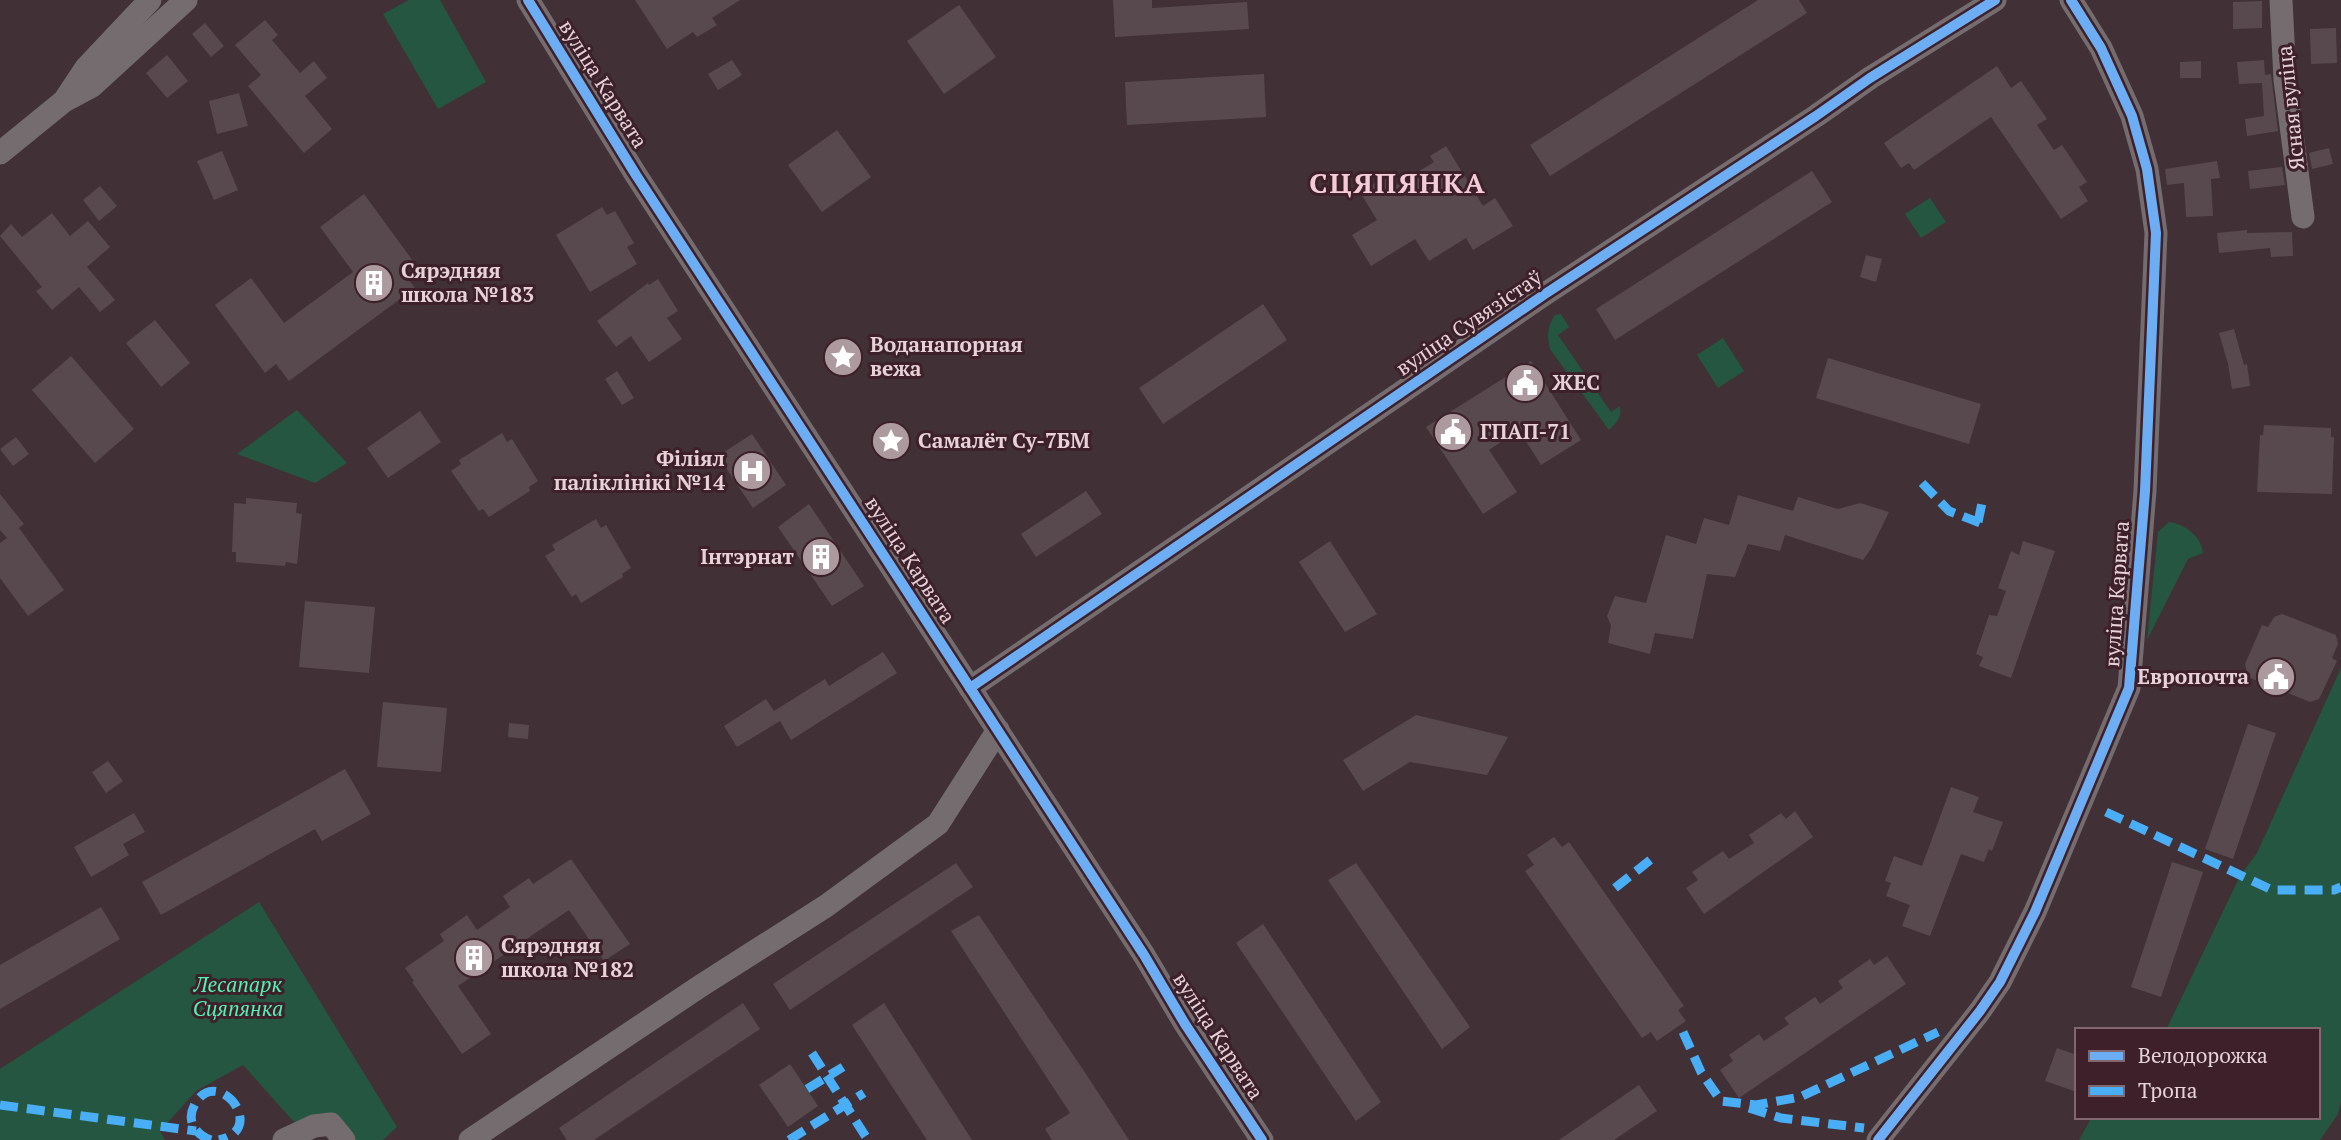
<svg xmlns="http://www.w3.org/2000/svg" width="2341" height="1140" font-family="'PT Serif',serif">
  <rect width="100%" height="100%" fill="#413136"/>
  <g fill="#245641">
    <polygon points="409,0 440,0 486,82 438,109 383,14"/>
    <polygon points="1930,198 1946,222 1921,238 1905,214"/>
    <path d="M1561,314l8,13 -11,8 53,77 9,-6c2,12 -3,16 -11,24l-59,-81c-3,-14 -3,-22 5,-34z"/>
    <polygon points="1723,338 1744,371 1718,388 1697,355"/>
    <polygon points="297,410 347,463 315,483 237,454"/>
    <path d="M2169,522c16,2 32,14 34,31l-15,6 -41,81 11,-108z"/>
    <polygon points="2341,668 2341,1101 2338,1114 2320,1140 2079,1140 2092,1117 2318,1117 2318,1030 2166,1030 2240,876 2257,853"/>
    <polygon points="259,902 397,1127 383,1140 338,1140 293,1121 243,1065 196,1091 160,1131 165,1140 0,1140 0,1069"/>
  </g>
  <g fill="#57494d">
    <polygon points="635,0 740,0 712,18 717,25 697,37 693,32 667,49"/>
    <polygon points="1113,0 1152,0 1152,8 1247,2 1249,29 1115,37"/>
    <polygon points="1758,0 1799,0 1807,13 1550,176 1530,145"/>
    <polygon points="2262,1 2262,28 2233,29 2233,2"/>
    <polygon points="959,5 996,57 944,94 907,41"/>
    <polygon points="265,20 278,35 272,40 300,73 314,61 327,78 305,96 332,129 304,153 248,86 261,75 235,45"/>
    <polygon points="205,23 224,46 211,57 192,34"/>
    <polygon points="2336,28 2337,63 2311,64 2310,29"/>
    <polygon points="167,55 188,81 167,98 146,73"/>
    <polygon points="732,60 742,75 718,90 708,74"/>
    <polygon points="2264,60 2265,75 2271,74 2278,131 2247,136 2245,119 2264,116 2262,83 2239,84 2237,62"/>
    <polygon points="2201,61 2201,78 2180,78 2180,62"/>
    <polygon points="1997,66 2011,88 2021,81 2047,119 2037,125 2054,150 2062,145 2087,182 2079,187 2088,201 2061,219 1991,117 1914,170 1909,163 1901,168 1884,143"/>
    <polygon points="1264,74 1266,117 1127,125 1125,82"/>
    <polygon points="239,93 248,126 217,134 209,101"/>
    <polygon points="837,130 871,177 822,212 788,165"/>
    <polygon points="1446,146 1483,206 1495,198 1513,226 1473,250 1466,238 1429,261 1415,239 1371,266 1352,235 1377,220 1360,192 1388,175 1395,186 1434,162 1430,156"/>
    <polygon points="2329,148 2333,164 2312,169 2309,153"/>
    <polygon points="222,151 238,190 214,200 197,161"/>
    <polygon points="2217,161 2220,178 2211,179 2213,216 2186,217 2184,183 2167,185 2165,169"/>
    <polygon points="2282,167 2285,185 2250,189 2248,171"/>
    <polygon points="1812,171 1832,202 1615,340 1596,309"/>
    <polygon points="100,186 117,206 99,221 83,200"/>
    <polygon points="364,194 413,261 401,270 415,288 289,381 276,364 265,373 215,305 251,278 284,323 353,272 320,227"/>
    <polygon points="602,207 607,215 615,211 634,243 627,247 637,264 590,292 556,235"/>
    <polygon points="52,213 70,236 88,221 110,247 87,267 115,300 100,312 79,287 52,310 36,291 42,287 0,236 11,224 22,237"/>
    <polygon points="2247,230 2247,233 2292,232 2293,256 2271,257 2270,248 2219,253 2217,233"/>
    <polygon points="1866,255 1882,259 1876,282 1860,277"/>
    <polygon points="658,279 678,311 667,318 682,339 649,362 631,336 616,347 597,321 648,283 649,285"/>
    <polygon points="1263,304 1287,340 1163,424 1139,388"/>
    <polygon points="155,320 190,363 161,387 126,343"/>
    <polygon points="2234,329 2244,365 2247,364 2250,386 2232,389 2228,364 2219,333"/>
    <circle cx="842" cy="353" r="12"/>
    <polygon points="71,356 134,429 95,463 32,390"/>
    <polygon points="1828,358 1981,404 1969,444 1816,398"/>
    <polygon points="1531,361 1581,440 1541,465 1519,430 1489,450 1517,492 1483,514 1426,427"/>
    <polygon points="617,371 634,398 622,405 605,379"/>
    <polygon points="420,411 441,442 388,478 367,448"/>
    <polygon points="2264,425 2331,428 2331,437 2334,437 2332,494 2257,492 2260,435 2263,435"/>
    <polygon points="502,433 507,442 512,439 538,481 529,487 530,491 489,517 483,509 479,511 451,471 461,464 459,460"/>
    <polygon points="752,434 786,485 753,508 718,456"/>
    <polygon points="16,437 29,454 13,466 0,449"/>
    <polygon points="1086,491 1102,514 1036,557 1021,534"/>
    <polygon points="0,494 24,524 19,528 64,590 28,616 0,578 0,543 7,538 0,530"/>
    <polygon points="1738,495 1793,511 1798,497 1838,509 1860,503 1889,512 1871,549 1863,560 1785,535 1780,551 1748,544 1735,577 1707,574 1693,639 1655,633 1650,654 1608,643 1611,626 1607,616 1615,596 1646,603 1666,535 1696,544 1704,518 1729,525"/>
    <polygon points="246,498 297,503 296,513 302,514 297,564 286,562 285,566 236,562 236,552 232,552 234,503 246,504"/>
    <polygon points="809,504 864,586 832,606 778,527"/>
    <polygon points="596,519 601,528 606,525 631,568 622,574 623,577 581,603 576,594 572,597 545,556 555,550 552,545"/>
    <polygon points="1330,541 1377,614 1345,632 1299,562"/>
    <polygon points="2023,541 2055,551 2011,678 1979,666 1983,657 1976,654 1989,615 1997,616 2006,591 1998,588 2011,551 2019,555"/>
    <polygon points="305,601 375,607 369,673 299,667"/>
    <polygon points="2282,614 2336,635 2338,644 2332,658 2337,661 2319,699 2310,702 2248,677 2245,664 2262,625 2268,627 2274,617"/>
    <polygon points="883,652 897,673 791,740 780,721 737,747 724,726 766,699 774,711 825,679 829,686"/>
    <polygon points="383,702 447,708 441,772 377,767"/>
    <polygon points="1416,715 1508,737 1487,775 1410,762 1363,791 1343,760"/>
    <polygon points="509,723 529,725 528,739 508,737"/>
    <polygon points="2248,724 2276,733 2233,859 2205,849"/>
    <polygon points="108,761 123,781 106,793 92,772"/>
    <polygon points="345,769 371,814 322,841 315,829 161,915 142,882"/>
    <polygon points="1951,787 1979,797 1973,812 2003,822 1992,851 1989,849 1984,862 1961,854 1930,936 1902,926 1910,905 1886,896 1891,883 1885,881 1894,856 1922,866"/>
    <polygon points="1795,811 1813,837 1704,914 1686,888 1698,880 1692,872 1723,851 1729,859 1754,843 1749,835 1781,813 1786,819"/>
    <polygon points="134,813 145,832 123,844 129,855 91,877 74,847"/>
    <polygon points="1554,837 1562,847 1569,842 1684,1006 1678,1010 1686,1021 1657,1041 1651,1032 1642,1038 1525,871 1534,865 1527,855"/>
    <polygon points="571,859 630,944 604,961 569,910 458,986 491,1034 462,1054 412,982 414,981 405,968 444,941 440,934 467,915 477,930 510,907 503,896 529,878 533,884"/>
    <polygon points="2172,862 2203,872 2161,997 2131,987"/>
    <polygon points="956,863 973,887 790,1010 773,984"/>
    <polygon points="1356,863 1470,1027 1442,1049 1328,880"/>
    <polygon points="101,907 120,939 0,1009 0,965"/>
    <polygon points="979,915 1086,1074 1129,1140 1052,1140 1045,1129 1070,1113 951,931"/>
    <polygon points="1263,924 1381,1102 1356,1121 1236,943"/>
    <polygon points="1887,956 1906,984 1739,1098 1720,1070 1733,1061 1729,1055 1759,1034 1764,1041 1789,1024 1784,1018 1815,997 1820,1004 1843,988 1838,981 1870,959 1874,965"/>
    <polygon points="743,1003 760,1029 594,1140 567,1140 559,1128"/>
    <polygon points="884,1003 972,1140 927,1140 852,1025"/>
    <polygon points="2057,1048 2077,1055 2077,1092 2045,1081"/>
    <polygon points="790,1064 818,1106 788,1127 759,1085"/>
    <polygon points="1639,1085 1657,1111 1614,1140 1559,1140"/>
  </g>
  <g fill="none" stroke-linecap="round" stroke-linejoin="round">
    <g stroke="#746c6e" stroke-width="23">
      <polyline points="528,0 636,175 1144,955 1185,1024 1262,1140"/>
      <polyline points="2281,0 2285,80 2303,217"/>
      <polyline points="66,98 86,68 150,0"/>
      <polyline points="0,153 64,101 92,86 186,0"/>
      <polyline points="970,688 1545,294 1816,116 1870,78 1995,0"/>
      <polyline points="284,1140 314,1126 331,1124 344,1140"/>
      <polyline points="470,1140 702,985 826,906 938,824 998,730"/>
      <polyline points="1878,1140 1980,1011 2000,982 2035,912 2129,688 2145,491 2156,233 2147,169 2132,116 2101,48 2071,0"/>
    </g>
    <g stroke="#49aef6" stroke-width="9" stroke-dasharray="18 9" stroke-linecap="butt">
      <polyline points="1922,483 1949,511 1988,526"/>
      <polyline points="1978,522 1982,503"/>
      <polyline points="2106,812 2272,890 2334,890 2341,887"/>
      <polyline points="1615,888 1654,857"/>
      <polyline points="1683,1032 1701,1072 1721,1101 1756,1105 1800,1097 1938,1032"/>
      <polyline points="812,1053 868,1140"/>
      <polyline points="807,1089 843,1067"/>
      <polyline points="0,1105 196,1131"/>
      <polyline points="1749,1108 1781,1118 1864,1128"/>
      <path d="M211,1140c-15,-5 -25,-19 -17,-34 21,-44 76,23 25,34"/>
      <polyline points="789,1140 864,1093"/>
    </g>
    <g stroke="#3d202a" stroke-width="15">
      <g id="cycleway">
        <polyline points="528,0 636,175 1144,955 1185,1024 1262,1140"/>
        <polyline points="970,688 1545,294 1816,116 1870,78 1995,0"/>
        <polyline points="1878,1140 1980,1011 2000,982 2035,912 2129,688 2145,491 2156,233 2147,169 2132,116 2101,48 2071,0"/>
      </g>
    </g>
    <use href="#cycleway" stroke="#6dadf4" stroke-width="10"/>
  </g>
  <defs>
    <g id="building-disc" transform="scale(2.0125)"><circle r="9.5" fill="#ac9a9f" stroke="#3d202a"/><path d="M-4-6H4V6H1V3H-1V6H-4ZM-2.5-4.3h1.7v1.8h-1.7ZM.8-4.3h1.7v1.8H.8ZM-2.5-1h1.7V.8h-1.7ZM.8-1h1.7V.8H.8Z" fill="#fff"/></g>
    <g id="sight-disc" transform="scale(2.0125)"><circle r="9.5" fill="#ac9a9f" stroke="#3d202a"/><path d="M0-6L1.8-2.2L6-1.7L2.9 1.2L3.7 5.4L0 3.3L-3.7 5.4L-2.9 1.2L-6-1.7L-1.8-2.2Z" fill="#fff"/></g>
    <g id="civic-disc" transform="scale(2.0125)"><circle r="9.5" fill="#ac9a9f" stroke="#3d202a"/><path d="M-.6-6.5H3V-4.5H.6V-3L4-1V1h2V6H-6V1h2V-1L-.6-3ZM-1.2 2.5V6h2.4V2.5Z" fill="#fff"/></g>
    <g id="hospital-disc" transform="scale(2.0125)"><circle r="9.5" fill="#ac9a9f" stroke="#3d202a"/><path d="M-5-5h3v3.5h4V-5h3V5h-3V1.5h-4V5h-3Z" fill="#fff"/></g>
  </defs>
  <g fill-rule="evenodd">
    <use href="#building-disc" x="374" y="283"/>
    <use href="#sight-disc" x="843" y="357"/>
    <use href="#civic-disc" x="1525" y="383"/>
    <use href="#civic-disc" x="1453" y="432"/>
    <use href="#sight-disc" x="891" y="441"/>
    <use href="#hospital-disc" x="752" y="471"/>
    <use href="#building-disc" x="821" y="557"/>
    <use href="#civic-disc" x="2276" y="677"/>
    <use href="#building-disc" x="474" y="958"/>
  </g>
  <g text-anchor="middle" stroke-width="6" stroke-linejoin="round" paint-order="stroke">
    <g font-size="21" fill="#e6d2d7" stroke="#3d202a">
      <text transform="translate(603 84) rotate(58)" y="7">вуліца Карвата</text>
      <text transform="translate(2291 108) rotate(-96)" y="7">Ясная вуліца</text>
      <text transform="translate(1469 323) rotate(-34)" y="7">вуліца Сувязістаў</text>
      <text transform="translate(910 560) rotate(57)" y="7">вуліца Карвата</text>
      <text transform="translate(2117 594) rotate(-86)" y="7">вуліца Карвата</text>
      <text transform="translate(1218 1036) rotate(57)" y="7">вуліца Карвата</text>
    </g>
    <g font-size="21" font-weight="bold" fill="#e6d2d7" stroke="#3d202a" text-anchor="start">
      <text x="401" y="278">Сярэдняя<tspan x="401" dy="24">школа №183</tspan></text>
      <text x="870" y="352">Воданапорная<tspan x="870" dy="24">вежа</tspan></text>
      <text x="1552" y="390">ЖЕС</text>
      <text x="1480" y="439">ГПАП-71</text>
      <text x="918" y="448">Самалёт Су-7БМ</text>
      <text x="725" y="466" text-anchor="end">Філіял<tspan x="725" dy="24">паліклінікі №14</tspan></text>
      <text x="794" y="564" text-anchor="end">Інтэрнат</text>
      <text x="2249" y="684" text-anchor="end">Европочта</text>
      <text x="501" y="953">Сярэдняя<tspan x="501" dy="24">школа №182</tspan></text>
    </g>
    <g font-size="21" font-style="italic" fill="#52f2b4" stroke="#3d202a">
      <text x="238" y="992">Лесапарк<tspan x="238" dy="24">Сцяпянка</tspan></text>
    </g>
    <g font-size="28" font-weight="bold" letter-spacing="2" fill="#f4ccd7" stroke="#3d202a">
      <text x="1398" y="193">СЦЯПЯНКА</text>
    </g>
  </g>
  <rect x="2075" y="1028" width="245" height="91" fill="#3d202a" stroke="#81676f" stroke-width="2"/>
  <rect x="2089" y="1051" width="35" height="10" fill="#6dadf4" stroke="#81676f" stroke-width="2"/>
  <text x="2138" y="1063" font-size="21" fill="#e6d2d7">Велодорожка</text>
  <rect x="2089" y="1086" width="35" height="10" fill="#49aef6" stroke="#81676f" stroke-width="2"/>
  <text x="2138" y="1098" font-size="21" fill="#e6d2d7">Тропа</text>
</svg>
